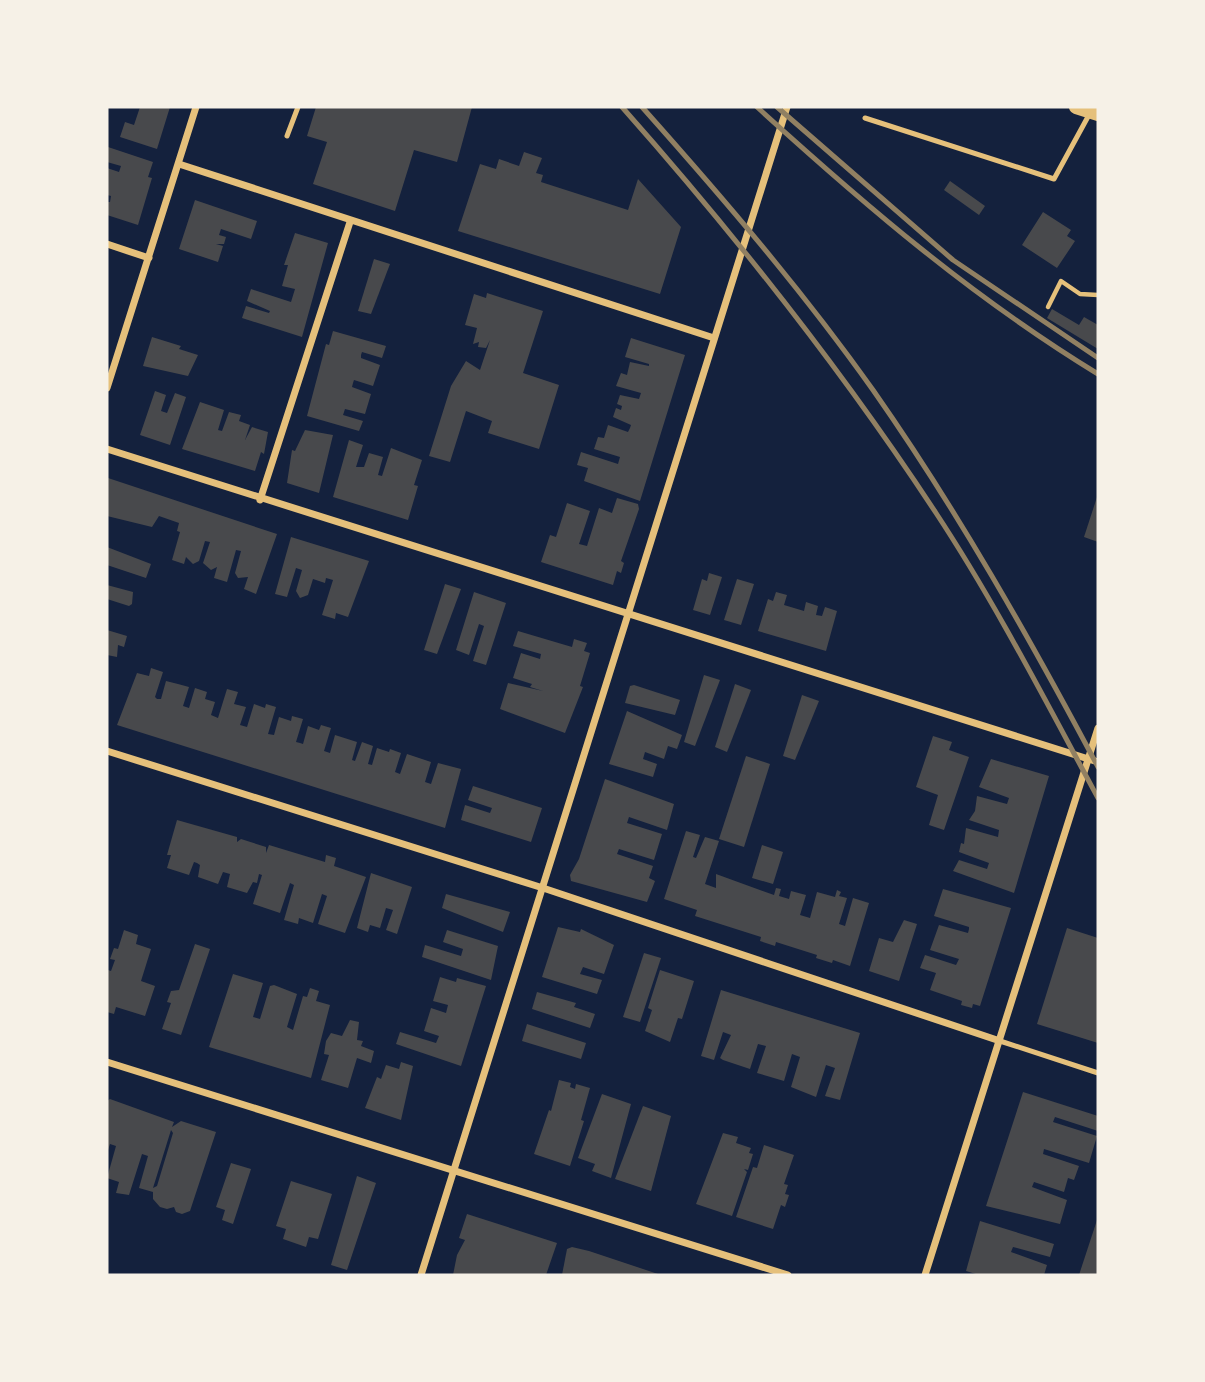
<svg xmlns="http://www.w3.org/2000/svg" width="1205" height="1382" font-family="Arial,sans-serif">
  <rect width="100%" height="100%" fill="#14213d"/>
  <g fill="#48494c" fill-rule="evenodd">
    <polygon points="140,107 170,107 157,149 120,137 125,122 134,125"/>
    <polygon points="316,107 472,107 457,162 414,150 395,211 313,184 327,142 307,136"/>
    <polygon points="108,147 153,162 148,177 152,178 138,225 107,215 107,202 110,202 111,196 107,195 107,168 119,172 121,166 107,162"/>
    <polygon points="524,152 542,158 536,173 543,175 541,182 628,210 638,179 681,227 660,294 458,231 480,164 496,169 499,159 519,166"/>
    <polygon points="950,181 985,206 979,215 944,190"/>
    <polygon points="195,200 257,221 251,239 221,229 219,235 226,237 224,244 216,244 223,246 218,262 179,249"/>
    <polygon points="1043,212 1071,230 1067,236 1075,241 1057,268 1022,245"/>
    <polygon points="295,233 328,243 302,337 242,318 246,306 269,313 270,311 247,301 251,289 291,302 295,289 282,286 288,265 284,265"/>
    <polygon points="374,259 390,264 371,314 358,311"/>
    <polygon points="487,293 543,311 523,373 559,385 539,449 488,433 492,421 466,411 450,462 429,456 451,386 466,361 480,370 490,340 486,348 478,347 479,342 473,344 477,328 465,325 474,294 486,298"/>
    <polygon points="1052,309 1079,325 1084,317 1098,325 1098,349 1047,318"/>
    <polygon points="333,331 386,346 382,358 362,352 361,355 361,358 380,365 373,386 354,380 353,383 352,387 371,394 365,414 345,409 343,415 363,421 359,431 307,416 326,344 329,345"/>
    <polygon points="152,337 181,346 179,349 198,355 188,376 143,366"/>
    <polygon points="631,338 685,355 640,501 584,481 588,468 577,465 581,452 618,464 620,457 594,449 598,437 604,438 608,425 628,432 630,428 631,425 613,417 616,408 621,410 622,406 617,404 620,395 639,399 641,393 616,386 621,373 627,375 630,362 649,366 649,364 625,357"/>
    <polygon points="155,391 166,395 161,411 167,413 175,393 186,397 170,445 140,435"/>
    <polygon points="200,402 224,410 218,430 222,431 229,412 241,415 239,421 250,425 245,440 252,427 268,432 264,454 261,452 255,471 182,449"/>
    <polygon points="305,430 333,435 319,493 287,483 292,450 295,451"/>
    <polygon points="349,440 363,445 356,467 364,467 369,453 383,457 378,475 382,476 391,448 422,460 414,485 418,486 408,520 333,497"/>
    <polygon points="108,478 277,534 256,594 244,589 248,577 238,578 235,573 241,551 236,550 227,582 214,578 217,567 211,570 203,563 210,542 205,541 199,561 193,564 186,557 184,564 172,560 180,532 177,531 179,523 159,516 152,527 107,516"/>
    <polygon points="1098,494 1098,542 1084,537"/>
    <polygon points="617,498 638,504 639,509 621,561 624,563 621,573 617,571 613,585 541,562 550,535 556,537 567,503 590,511 579,544 587,546 599,508 612,513"/>
    <polygon points="291,537 369,561 348,617 336,613 335,619 322,615 333,580 326,578 325,583 313,579 308,595 300,598 296,591 302,570 296,568 287,597 275,594"/>
    <polygon points="107,547 151,564 146,578 107,565"/>
    <polygon points="709,573 722,577 710,615 693,610 702,579 707,581"/>
    <polygon points="737,579 754,584 741,625 724,620"/>
    <polygon points="445,584 461,589 437,654 424,650"/>
    <polygon points="107,585 133,592 132,604 129,606 107,599"/>
    <polygon points="474,592 506,603 486,665 473,661 484,626 479,624 469,655 456,650"/>
    <polygon points="776,592 787,595 784,605 804,611 806,602 818,606 816,615 822,616 825,607 837,611 826,651 758,631 768,599 773,601"/>
    <polygon points="107,630 127,636 124,647 118,645 117,657 107,655"/>
    <polygon points="518,631 572,647 574,639 587,643 584,651 590,653 580,686 583,687 565,733 500,709 508,683 543,691 530,687 532,684 513,678 521,653 540,659 541,654 513,646"/>
    <polygon points="151,668 163,672 155,697 157,699 161,699 166,681 178,684 189,687 183,706 189,708 195,688 207,692 205,699 215,702 211,715 218,718 227,689 238,692 234,704 246,707 240,725 247,727 254,704 265,708 266,704 276,707 268,734 274,735 279,717 291,721 292,716 303,719 296,742 300,743 303,744 308,726 319,730 321,725 331,728 324,751 330,753 335,735 357,742 352,760 355,761 362,742 373,746 368,764 372,765 377,748 389,752 390,749 401,753 395,772 400,774 407,754 431,762 425,782 431,784 438,763 461,769 445,828 117,725 137,673 149,676"/>
    <polygon points="704,675 720,680 695,746 684,742"/>
    <polygon points="735,684 751,690 727,752 715,747"/>
    <polygon points="634,685 680,700 675,715 625,703 630,686"/>
    <polygon points="802,695 819,701 795,760 783,756"/>
    <polygon points="627,711 682,735 677,749 668,746 664,759 645,752 643,759 657,764 653,777 609,764"/>
    <polygon points="933,736 952,742 949,750 969,757 944,830 929,825 938,795 916,787"/>
    <polygon points="746,756 770,764 744,847 719,839"/>
    <polygon points="991,759 1049,776 1014,893 953,871 959,860 987,869 989,863 959,852 961,843 964,844 966,828 998,837 999,830 969,820 975,811 977,796 1007,804 1009,798 979,787"/>
    <polygon points="605,779 674,804 667,830 629,817 627,823 662,834 654,860 619,849 617,854 653,866 649,878 655,881 647,902 571,881 570,875 579,859"/>
    <polygon points="473,786 542,808 531,842 461,820 465,805 490,813 492,808 468,800"/>
    <polygon points="177,820 237,837 237,842 241,839 266,847 266,853 269,845 325,862 326,855 336,858 334,866 366,877 345,933 318,924 327,896 322,894 313,923 299,918 298,924 284,920 294,885 290,883 280,913 253,904 262,875 259,874 257,883 253,882 247,893 227,887 230,874 223,872 218,884 198,877 200,865 197,863 194,862 189,875 167,868 171,855 167,855"/>
    <polygon points="686,831 700,835 693,857 696,858 705,837 719,841 705,884 716,888 716,874 774,895 776,888 781,889 779,896 789,899 791,891 806,895 800,915 810,918 817,892 835,897 837,890 841,892 839,896 847,898 839,924 845,926 853,898 869,903 850,966 833,960 832,963 816,958 817,955 776,942 775,946 760,941 761,937 695,916 697,910 664,899"/>
    <polygon points="762,845 783,852 773,884 752,878"/>
    <polygon points="371,873 412,887 397,934 386,930 393,910 386,908 380,928 370,925 368,932 357,928"/>
    <polygon points="943,889 1011,908 980,1006 973,1004 972,1008 961,1005 962,1001 930,990 936,973 920,968 925,955 956,965 959,959 930,950 939,925 968,933 969,929 969,927 934,916"/>
    <polygon points="446,894 510,912 503,932 442,908"/>
    <polygon points="904,920 917,924 899,981 869,971 879,938 893,942"/>
    <polygon points="558,927 580,932 581,929 614,945 604,974 583,967 580,974 602,980 597,994 542,977"/>
    <polygon points="1067,928 1098,938 1098,1043 1037,1024"/>
    <polygon points="124,930 138,935 136,944 151,949 141,981 155,986 145,1016 116,1007 114,1014 107,1012 107,973 108,970 111,971 115,960 110,959 114,948 118,949"/>
    <polygon points="447,930 498,946 491,980 422,957 425,945 461,956 463,949 443,942"/>
    <polygon points="195,944 210,949 181,1035 162,1029 171,1003 167,1002 171,991 179,990"/>
    <polygon points="644,953 661,958 640,1022 623,1017"/>
    <polygon points="660,970 694,981 682,1019 678,1018 670,1042 645,1031 652,1010 648,1008"/>
    <polygon points="233,974 263,983 253,1017 260,1019 270,986 274,985 297,994 287,1027 293,1030 303,996 307,997 310,988 319,991 316,1001 330,1005 311,1078 209,1047"/>
    <polygon points="440,977 456,982 457,978 486,986 461,1066 396,1044 400,1032 436,1043 439,1036 424,1031 431,1008 446,1013 448,1005 433,1001"/>
    <polygon points="721,990 860,1033 840,1100 825,1096 835,1068 826,1065 816,1097 791,1087 800,1057 792,1054 784,1081 757,1073 766,1046 758,1044 750,1069 723,1060 720,1058 731,1035 723,1032 714,1060 701,1056"/>
    <polygon points="537,992 576,1003 574,1007 595,1014 590,1028 532,1009"/>
    <polygon points="350,1020 359,1022 357,1040 363,1041 361,1046 374,1051 371,1063 357,1058 348,1088 321,1080 329,1055 324,1054 326,1041 331,1033 342,1036"/>
    <polygon points="527,1024 586,1043 581,1059 522,1041"/>
    <polygon points="401,1062 413,1066 401,1120 365,1108 377,1077 381,1079 386,1065 399,1069"/>
    <polygon points="559,1080 571,1083 570,1087 575,1089 576,1084 590,1088 581,1120 584,1121 570,1166 534,1154 549,1110 551,1111"/>
    <polygon points="1023,1092 1098,1116 1098,1131 1055,1117 1053,1122 1097,1136 1089,1163 1044,1149 1043,1154 1079,1166 1074,1180 1068,1178 1064,1192 1034,1182 1032,1187 1067,1200 1060,1224 986,1206"/>
    <polygon points="602,1094 631,1104 611,1178 592,1171 595,1164 578,1158"/>
    <path d="M110,1099l64,23 -2,5 9,-6 35,11 -26,79 -8,3 -6,-2 -2,-5 -7,2 -7,-2 -7,-8v-7l-14,-4 9,-32 -6,-2 -13,41 -13,-2 3,-11 -12,-4 9,-32 -6,-2 -3,9v-52zM171,1130l2,3 -16,53 -4,2z"/>
    <polygon points="643,1106 671,1116 651,1191 615,1179"/>
    <polygon points="723,1133 738,1137 736,1143 751,1148 749,1153 753,1154 748,1170 744,1169 747,1172 732,1216 696,1204"/>
    <polygon points="764,1145 794,1155 784,1184 788,1185 785,1194 789,1195 785,1207 781,1205 773,1229 736,1217 753,1167 757,1168"/>
    <polygon points="231,1163 251,1169 233,1224 222,1220 225,1210 216,1207"/>
    <polygon points="357,1176 376,1183 347,1270 331,1265"/>
    <polygon points="291,1181 332,1194 318,1239 309,1237 306,1247 283,1239 286,1229 276,1226"/>
    <polygon points="467,1214 557,1243 546,1275 453,1275 457,1255 465,1240 459,1238"/>
    <polygon points="1098,1217 1098,1275 1079,1275"/>
    <polygon points="980,1221 1054,1244 1050,1257 1013,1247 1011,1252 1047,1265 1044,1275 979,1275 966,1271"/>
    <polygon points="572,1247 589,1251 661,1275 562,1275 567,1249"/>
  </g>
  <g fill="none" stroke-linecap="round" stroke-linejoin="round">
    <polyline stroke="#e5c07b" stroke-width="4.5" points="1048,307 1061,281 1080,294 1098,295"/>
    <g stroke="#e5c07b" stroke-width="5">
      <polyline points="865,118 1054,179 1090,113"/>
      <polyline points="287,136 298,107"/>
      <polyline points="1000,1041 1098,1073"/>
    </g>
    <g stroke="#e5c07b" stroke-width="7">
      <polyline points="179,164 714,338"/>
      <polyline points="107,244 149,258"/>
      <polyline points="107,388 196,107"/>
      <polyline points="107,449 1098,762"/>
      <polyline points="260,500 350,222"/>
      <polyline points="107,751 543,888 1000,1041"/>
      <polyline points="107,1062 788,1275"/>
      <polyline points="421,1275 787,107"/>
      <polyline points="925,1275 1098,728"/>
    </g>
    <polyline stroke="#e5c07b" stroke-width="14" points="1076,107 1098,114"/>
    <g stroke="#918062" stroke-width="5">
      <path d="M622,107c116,131 218,260 314,406 60,91 110,189 162,285"/>
      <path d="M642,107c81,91 160,183 231,283 84,120 156,247 225,377"/>
      <path d="M757,107c109,99 215,190 341,267"/>
      <polyline points="777,107 953,260 1098,358"/>
    </g>
  </g>
  <rect width="1205" height="1382" fill="none" stroke="#f6f1e7" stroke-width="217"/>
</svg>
